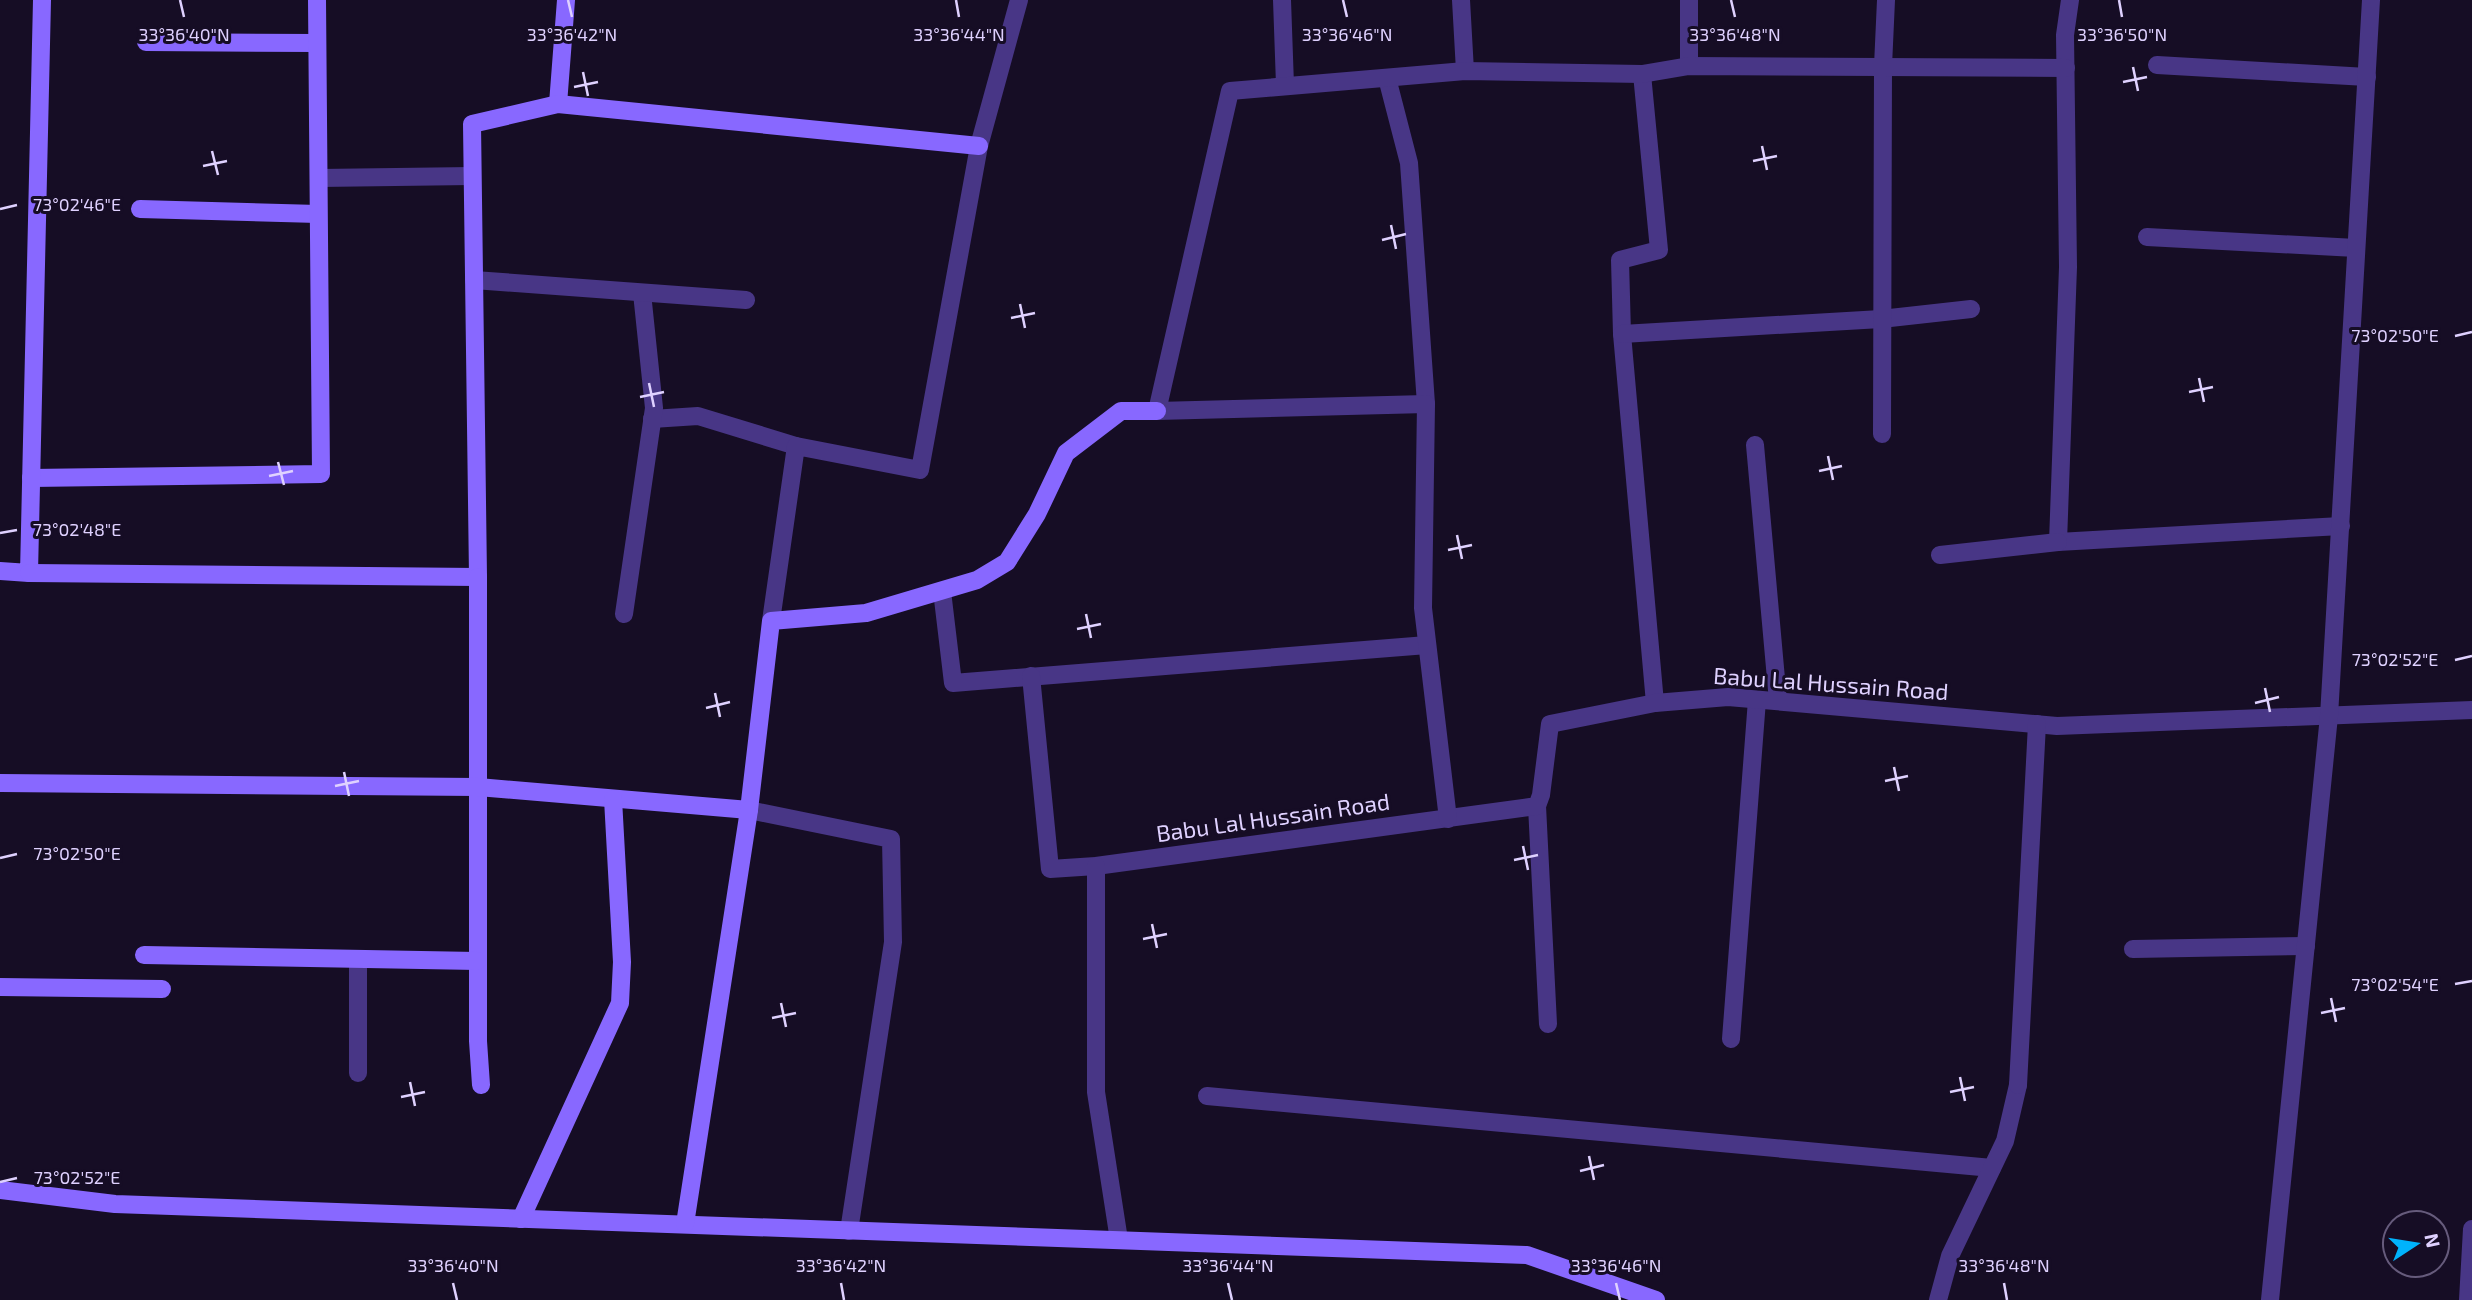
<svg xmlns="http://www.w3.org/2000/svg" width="2472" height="1300" font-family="'Exo 2',sans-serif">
  <rect width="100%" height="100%" fill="#160d25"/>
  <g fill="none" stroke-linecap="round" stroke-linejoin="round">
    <g stroke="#483686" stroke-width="18">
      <polyline points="2157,65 2367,77"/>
      <polyline points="1387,78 1409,163 1426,404"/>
      <polyline points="2147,237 2356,248"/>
      <polyline points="652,419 698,416 796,446"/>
      <polyline points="624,614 654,408 642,293"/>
      <polyline points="1537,806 1548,1024"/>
      <polyline points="749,810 891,839 893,942 849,1231"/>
      <polyline points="2133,949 2306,946"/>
      <polyline points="1731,1039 1757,700"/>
      <polyline points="358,1073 358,959"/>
      <polyline points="1207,1096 1992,1168"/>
      <polyline points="1938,1300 1950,1256 2005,1141 2018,1085"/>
    </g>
    <g stroke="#483686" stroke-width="18">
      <polyline points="1282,0 1285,85"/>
      <polyline points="1461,0 1465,71"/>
      <polyline points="2070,0 2065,35 2068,267 2058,542 2341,526"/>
      <polyline points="1689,66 1689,0"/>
      <polyline points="1642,74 1659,250 1620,260 1622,334 1655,703"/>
      <polyline points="319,178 472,176"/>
      <polyline points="474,280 746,300"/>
      <polyline points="1622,334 1881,319 1971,309"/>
      <polyline points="1882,434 1883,66 1886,0"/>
      <polyline points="1755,445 1778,701"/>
      <polyline points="1940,555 2058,542"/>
      <polyline points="942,591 953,683 1427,645"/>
      <polyline points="771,621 796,446 920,470 979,146 1019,0"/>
      <polyline points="1031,676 1050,869 1096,866 1537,806 1541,795 1550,724 1655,703 1728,697 2057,726 2472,710"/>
      <polyline points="1448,819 1423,608 1426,404 1157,411 1230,91 1465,71 1642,74 1689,66 2066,68"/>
      <polyline points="1096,866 1096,1092 1119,1240"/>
      <polyline points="2018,1085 2037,724"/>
      <polyline points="2270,1300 2329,716 2371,0"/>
      <polyline points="2468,1300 2472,1229"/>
    </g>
    <g stroke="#8868ff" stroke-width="18">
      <polyline points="146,42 317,43"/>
      <polyline points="558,104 566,0"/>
      <polyline points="140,209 318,214"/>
      <polyline points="31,478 321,474 317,0"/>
      <polyline points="0,571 29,573 42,0"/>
      <polyline points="29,573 478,577 472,124 558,104 979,146"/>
      <polyline points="478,577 478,1041 481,1085"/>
      <polyline points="0,783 478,787 749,810 771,621 866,613 977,580 1007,562 1037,514 1066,453 1121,411 1157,411"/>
      <polyline points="144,955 477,961"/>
      <polyline points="0,987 162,989"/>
      <polyline points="0,1190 115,1204 1527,1255 1656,1300"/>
      <polyline points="521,1219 620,1003 622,962 613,799"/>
      <polyline points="685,1224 749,810"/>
    </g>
  </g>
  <path fill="none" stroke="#dfd1ff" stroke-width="2.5" d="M180,0l4,17M568,0l4,17M956,0l3,17M1343,0l4,17M1731,0l4,17M2119,0l3,17M2133,67l5,24M583,72l5,24M2123,82l24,-5M574,87l24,-5M1762,146l5,24M212,151l6,24M1753,161l24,-5M203,166l24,-5M0,209l17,-4M1391,225l5,24M1382,240l24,-6M1020,304l5,24M1011,318l24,-5M2455,336l17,-4M2199,378l5,24M649,383l5,24M2189,392l24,-5M640,397l24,-5M1828,456l5,24M278,462l6,23M1819,471l23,-5M269,476l24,-5M0,533l17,-3M1457,535l5,24M1448,550l24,-5M1086,614l5,24M1077,629l24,-5M2455,660l17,-4M2265,688l5,24M715,693l5,24M2255,703l24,-6M706,708l24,-6M1894,767l5,24M344,772l5,24M1885,781l23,-5M335,786l24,-5M1523,846l5,24M0,858l17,-4M1514,860l24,-5M1152,924l5,24M1143,939l24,-5M2455,984l17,-3M2331,998l5,24M781,1003l5,24M2321,1013l24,-5M772,1018l24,-5M1960,1077l5,24M410,1082l5,24M1950,1092l24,-5M401,1097l24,-5M1589,1156l5,24M1580,1171l24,-6M0,1182l17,-4M453,1283l4,17M841,1283l3,17M1228,1283l4,17M1616,1283l4,17M2004,1283l3,17"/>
  <g text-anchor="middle" stroke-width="6" stroke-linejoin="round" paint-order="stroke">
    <g font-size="23" fill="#dfd1ff" stroke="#160d25">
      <text transform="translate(1831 684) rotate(4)" y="8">Babu Lal Hussain Road</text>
      <text transform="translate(1273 818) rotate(-8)" y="8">Babu Lal Hussain Road</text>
    </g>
  </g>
  <g font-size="18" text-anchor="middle" fill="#dfd1ff" stroke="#160d25" stroke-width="6" stroke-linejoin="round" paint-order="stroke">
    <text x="184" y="41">33°36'40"N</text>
    <text x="572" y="41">33°36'42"N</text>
    <text x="959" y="41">33°36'44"N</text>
    <text x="1347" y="41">33°36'46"N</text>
    <text x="1735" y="41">33°36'48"N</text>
    <text x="2122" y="41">33°36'50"N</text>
    <text x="77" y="211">73°02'46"E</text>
    <text x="2395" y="342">73°02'50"E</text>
    <text x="77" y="536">73°02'48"E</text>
    <text x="2395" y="666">73°02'52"E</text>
    <text x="77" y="860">73°02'50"E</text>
    <text x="2395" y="991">73°02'54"E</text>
    <text x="77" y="1184">73°02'52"E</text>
    <text x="453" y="1272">33°36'40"N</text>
    <text x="841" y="1272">33°36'42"N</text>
    <text x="1228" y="1272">33°36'44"N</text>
    <text x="1616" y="1272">33°36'46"N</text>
    <text x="2004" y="1272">33°36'48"N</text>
  </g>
  <g transform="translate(2416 1244) rotate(78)"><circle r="33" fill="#160d25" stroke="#665b7c" stroke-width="2"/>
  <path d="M0-5L12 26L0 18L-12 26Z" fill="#00b3fc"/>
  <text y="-10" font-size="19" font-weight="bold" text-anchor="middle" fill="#dfd1ff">N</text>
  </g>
</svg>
